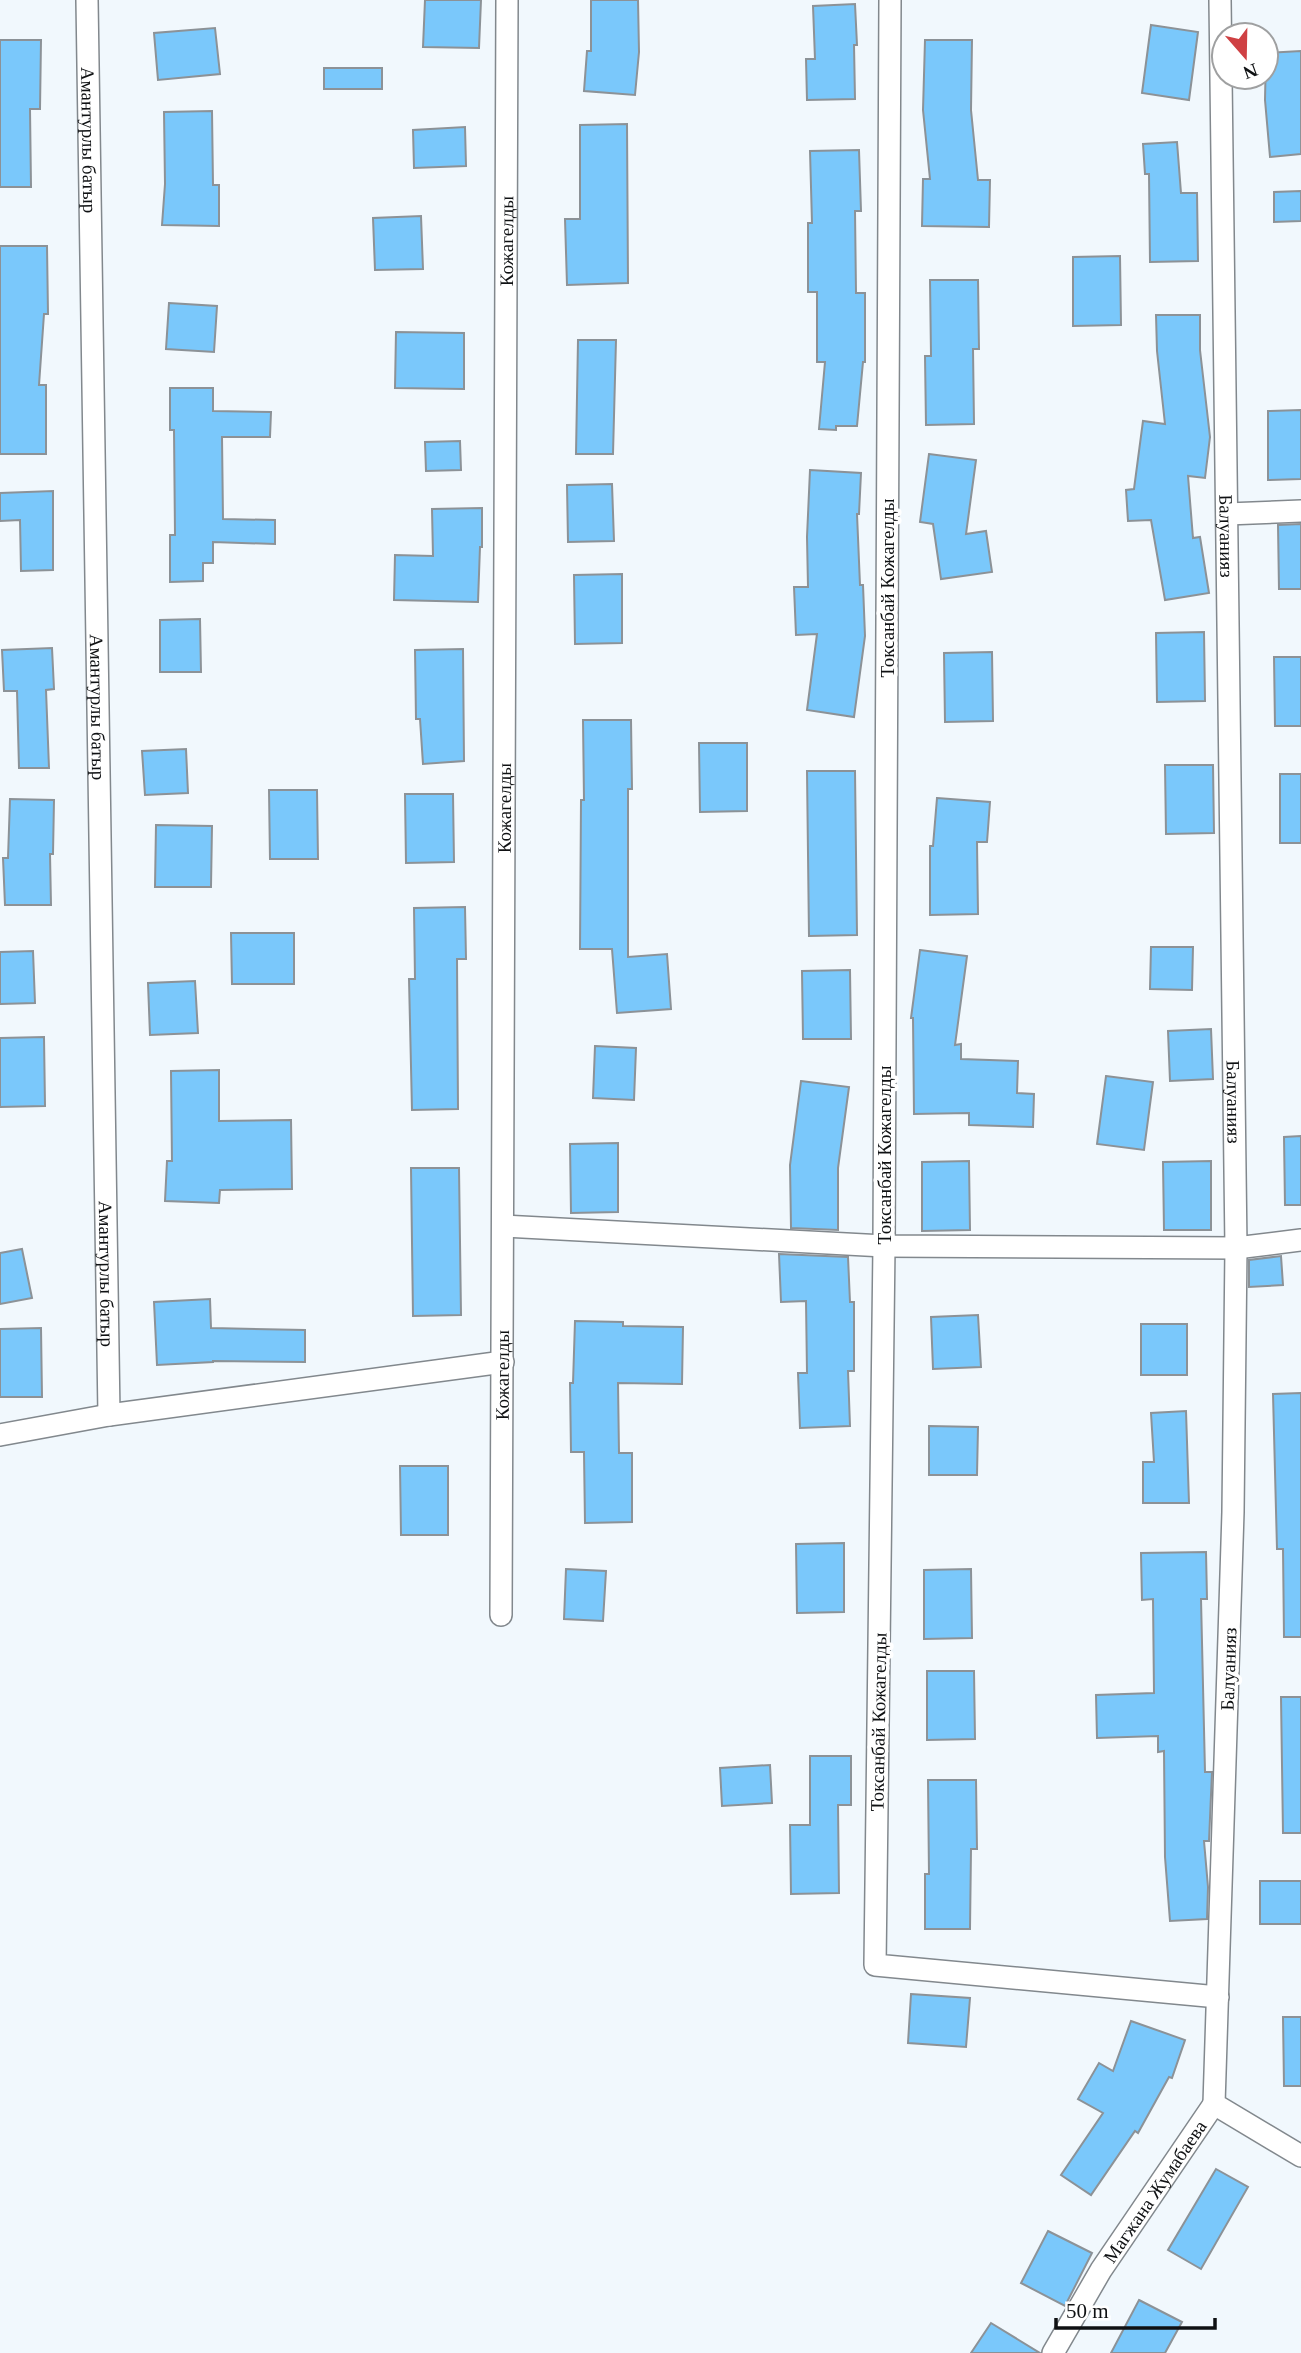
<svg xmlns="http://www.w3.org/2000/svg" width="1301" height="2353" font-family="'Times New Roman',serif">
  <rect width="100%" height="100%" fill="#f1f8fd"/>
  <g fill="#7ac8fb" stroke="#8c9297" stroke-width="2">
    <polygon points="425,0 481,0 479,48 423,47"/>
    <polygon points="591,0 638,0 639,52 635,95 584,91 587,51 591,51"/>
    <polygon points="855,4 857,45 854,45 855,99 807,100 806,59 815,59 813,6"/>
    <polygon points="1151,25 1198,32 1189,100 1142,93"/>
    <polygon points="215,28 220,74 158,80 154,33"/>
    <polygon points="0,40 41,40 40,109 30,109 31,187 0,187"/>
    <polygon points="925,40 972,40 971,110 978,180 990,180 989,227 922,226 923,179 930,179 923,110"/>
    <polygon points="1301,51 1301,154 1270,157 1265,100 1266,53"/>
    <rect x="324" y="68" width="58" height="21"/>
    <polygon points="212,111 213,185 219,185 219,226 162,225 165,184 164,112"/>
    <polygon points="627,124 628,283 567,285 565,219 580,219 580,125"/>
    <polygon points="465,127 466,166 414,168 413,130"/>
    <polygon points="1177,142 1181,193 1197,193 1198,261 1150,262 1149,174 1145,174 1143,144"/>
    <polygon points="859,150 861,211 855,211 856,293 865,293 865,362 863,362 857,426 836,426 836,430 819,429 825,362 817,362 817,292 808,292 808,223 812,223 810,151"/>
    <polygon points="1301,191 1301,221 1274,222 1274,192"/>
    <polygon points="421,216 423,269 375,270 373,218"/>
    <polygon points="0,246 47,246 48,314 44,314 39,385 46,385 46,454 0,454"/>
    <polygon points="1120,256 1121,325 1073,326 1073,257"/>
    <polygon points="930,280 978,280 979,349 973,349 974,424 926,425 925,356 931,356"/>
    <polygon points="169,303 217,306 214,352 166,349"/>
    <polygon points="1156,315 1200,315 1200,350 1210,437 1205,478 1188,476 1193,538 1200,537 1209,593 1165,600 1151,520 1128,521 1126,490 1134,489 1143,421 1165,424 1157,351"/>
    <polygon points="396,332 464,333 464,389 395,388"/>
    <polygon points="578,340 616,340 613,454 576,454"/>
    <polygon points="170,388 213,388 213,411 271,412 270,437 222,437 223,519 275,520 275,544 213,542 213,563 203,563 203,581 170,582 170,535 175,535 174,430 170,430"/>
    <polygon points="1301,410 1301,479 1268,480 1268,411"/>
    <polygon points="460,441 461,470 426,471 425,442"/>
    <polygon points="929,454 976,460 966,534 986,531 992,572 941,579 933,524 920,522"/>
    <polygon points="810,470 861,473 859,514 857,514 860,585 863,585 865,636 854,717 807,710 817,634 796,635 794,587 808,587 807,537"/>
    <polygon points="612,484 614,541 568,542 567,485"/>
    <polygon points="53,491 53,570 21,571 20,520 0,521 0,493"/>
    <polygon points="482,508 482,547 480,547 478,602 394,600 395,555 433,556 432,509"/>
    <polygon points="1301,524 1301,589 1279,589 1278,525"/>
    <polygon points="622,574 622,643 575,644 574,575"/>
    <polygon points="200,619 201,672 160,672 160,620"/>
    <polygon points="1204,632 1205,701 1157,702 1156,633"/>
    <polygon points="52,648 54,689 46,690 49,768 19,768 17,691 4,691 2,650"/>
    <polygon points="463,649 464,761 423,764 420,719 416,719 415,650"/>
    <polygon points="992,652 993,721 945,722 944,653"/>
    <polygon points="1274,657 1301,657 1301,726 1275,726"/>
    <polygon points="583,720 631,720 632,789 628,789 628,957 667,954 671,1009 617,1013 612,949 580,949 581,800 584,800"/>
    <polygon points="699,743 747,743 747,811 700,812"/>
    <polygon points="186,749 188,793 145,795 142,751"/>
    <polygon points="1165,765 1213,765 1214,833 1166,834"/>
    <polygon points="807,771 855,771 857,935 809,936"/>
    <rect x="1280" y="774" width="21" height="69"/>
    <polygon points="269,790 317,790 318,859 270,859"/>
    <polygon points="405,794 453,794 454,862 406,863"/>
    <polygon points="937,798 990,802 987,842 977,842 978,914 930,915 930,846 933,846"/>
    <polygon points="10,799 54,800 53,854 50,854 51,905 5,905 3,858 8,858"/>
    <polygon points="156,825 212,826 211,887 155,887"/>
    <polygon points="465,907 466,959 457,959 458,1109 412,1110 409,979 415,979 414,908"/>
    <polygon points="231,933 294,933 294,984 232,984"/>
    <polygon points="1151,947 1193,947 1192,990 1150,989"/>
    <polygon points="920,950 967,956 955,1045 961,1044 961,1059 1018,1061 1017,1093 1034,1094 1033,1127 969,1125 969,1113 914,1114 913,1018 911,1018"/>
    <polygon points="33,951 35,1003 0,1004 0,952"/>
    <polygon points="850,970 851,1039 803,1039 802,971"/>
    <polygon points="195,981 198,1033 150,1035 148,983"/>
    <polygon points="1211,1029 1213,1079 1170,1081 1168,1031"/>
    <polygon points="44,1037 45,1106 0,1107 0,1038"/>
    <polygon points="595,1046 636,1048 634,1100 593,1098"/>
    <polygon points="219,1070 219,1121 291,1120 292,1189 220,1190 219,1203 165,1201 167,1161 172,1161 171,1071"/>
    <polygon points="1106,1076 1153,1082 1144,1150 1097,1144"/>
    <polygon points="801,1081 849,1087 838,1168 838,1230 791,1228 790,1165"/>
    <polygon points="1301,1136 1301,1205 1285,1205 1284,1137"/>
    <polygon points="618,1143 618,1212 571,1213 570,1144"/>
    <polygon points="969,1161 970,1230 922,1231 922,1162"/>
    <polygon points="1211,1161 1211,1230 1164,1230 1163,1162"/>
    <polygon points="411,1168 459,1168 461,1315 413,1316"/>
    <polygon points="22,1249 32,1298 0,1304 0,1253"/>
    <polygon points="779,1254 848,1257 850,1302 854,1302 854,1371 848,1371 850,1426 800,1428 798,1373 807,1373 806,1301 781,1302"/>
    <polygon points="1281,1256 1283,1285 1249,1287 1249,1260"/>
    <polygon points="210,1299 211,1328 305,1330 305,1362 213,1361 213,1362 157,1365 154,1302"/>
    <polygon points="978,1315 981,1367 933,1369 931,1317"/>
    <polygon points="575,1321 623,1322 623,1326 683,1327 682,1384 618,1383 619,1453 632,1453 632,1522 585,1523 584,1452 571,1452 570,1383 573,1383"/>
    <rect x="1141" y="1324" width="46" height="51"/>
    <polygon points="41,1328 42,1397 0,1397 0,1329"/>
    <polygon points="1301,1393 1301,1637 1284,1637 1283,1549 1277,1549 1273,1394"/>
    <polygon points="1186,1411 1189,1503 1143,1503 1143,1462 1154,1462 1151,1413"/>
    <polygon points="929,1426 978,1427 977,1475 929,1475"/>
    <polygon points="400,1466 448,1466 448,1535 401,1535"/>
    <polygon points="844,1543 844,1612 797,1613 796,1544"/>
    <polygon points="1206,1552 1207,1599 1201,1599 1205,1772 1212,1772 1209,1841 1204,1841 1208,1887 1207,1919 1170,1921 1165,1857 1164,1751 1158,1752 1158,1736 1097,1738 1096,1695 1154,1693 1153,1599 1142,1600 1141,1553"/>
    <polygon points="566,1569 606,1571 603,1621 564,1619"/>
    <polygon points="971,1569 972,1638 924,1639 924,1570"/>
    <polygon points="927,1671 974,1671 975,1739 927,1740"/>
    <polygon points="1281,1697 1301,1697 1301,1833 1283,1833"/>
    <polygon points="810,1756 851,1756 851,1805 838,1805 839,1893 791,1894 790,1825 810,1825"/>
    <polygon points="770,1765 772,1803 722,1806 720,1768"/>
    <polygon points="928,1780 976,1780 977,1849 971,1849 970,1929 925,1929 925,1874 929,1874"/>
    <rect x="1260" y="1881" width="41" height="43"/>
    <polygon points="911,1994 970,1998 966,2047 908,2043"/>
    <polygon points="1283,2017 1301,2017 1301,2086 1284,2086"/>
    <polygon points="1131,2021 1185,2040 1172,2078 1169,2077 1138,2133 1135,2131 1091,2195 1061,2175 1103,2113 1078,2099 1099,2063 1113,2071"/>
    <polygon points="1216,2169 1248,2187 1201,2269 1168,2250"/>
    <polygon points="1048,2231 1092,2253 1065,2306 1021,2283"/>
    <polygon points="1139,2300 1182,2322 1165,2353 1111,2353"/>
    <polygon points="991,2323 1040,2353 971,2353"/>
  </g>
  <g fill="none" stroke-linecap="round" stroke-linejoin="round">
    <g stroke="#82888d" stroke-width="24">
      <g id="minor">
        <path id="s1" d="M87,0l22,1415"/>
        <polyline points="890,0 884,1246 875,1965 1218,1997"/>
        <path id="s2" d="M1220,0l16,1248 -3,264 -19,592 87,52"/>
        <polyline points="1227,514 1301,511"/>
        <polyline points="503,1226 884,1246 1236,1248 1301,1240"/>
        <polyline points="0,1435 109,1415 503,1362"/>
        <path id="s3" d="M501,1615l6,-1615"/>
        <path id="s4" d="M1053,2353l48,-83 113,-166"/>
      </g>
    </g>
    <use href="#minor" stroke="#fff" stroke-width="21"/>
  </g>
  <g text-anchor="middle" stroke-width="7" stroke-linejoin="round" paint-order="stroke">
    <g font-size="19" fill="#0f1113" stroke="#fff">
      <text dy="7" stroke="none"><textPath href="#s1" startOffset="140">Амантурлы батыр</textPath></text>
      <text dy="7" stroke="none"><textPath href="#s3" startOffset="1374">Кожагелды</textPath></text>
      <text dy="7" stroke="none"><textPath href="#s2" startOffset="536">Балуанияз</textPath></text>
      <text transform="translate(887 588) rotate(-90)" y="7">Токсанбай Кожагелды</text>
      <text dy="7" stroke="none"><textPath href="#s1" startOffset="707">Амантурлы батыр</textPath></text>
      <text dy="7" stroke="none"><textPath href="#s3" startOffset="807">Кожагелды</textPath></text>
      <text dy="7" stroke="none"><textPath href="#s2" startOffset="1102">Балуанияз</textPath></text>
      <text transform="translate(884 1155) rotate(-90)" y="7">Токсанбай Кожагелды</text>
      <text dy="7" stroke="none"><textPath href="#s1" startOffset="1274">Амантурлы батыр</textPath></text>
      <text dy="7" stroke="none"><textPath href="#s3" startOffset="240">Кожагелды</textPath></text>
      <text transform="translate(1228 1669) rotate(-88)" y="7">Балуанияз</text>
      <text transform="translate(878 1722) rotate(-89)" y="7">Токсанбай Кожагелды</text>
      <text dy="7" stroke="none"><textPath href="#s4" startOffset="191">Магжана Жумабаева</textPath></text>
    </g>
  </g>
  <g transform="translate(1245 56) rotate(160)"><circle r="33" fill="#ffffff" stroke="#9fa0a1" stroke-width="2"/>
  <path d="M0-5L12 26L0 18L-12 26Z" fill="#cf4043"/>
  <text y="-10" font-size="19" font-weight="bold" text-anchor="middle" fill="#0f1113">N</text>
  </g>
  <path d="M1056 2318v10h159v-10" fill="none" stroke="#0f1113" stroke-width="3.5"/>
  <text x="1066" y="2318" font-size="21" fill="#0f1113" stroke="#ffffff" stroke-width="5" paint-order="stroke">50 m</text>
</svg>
